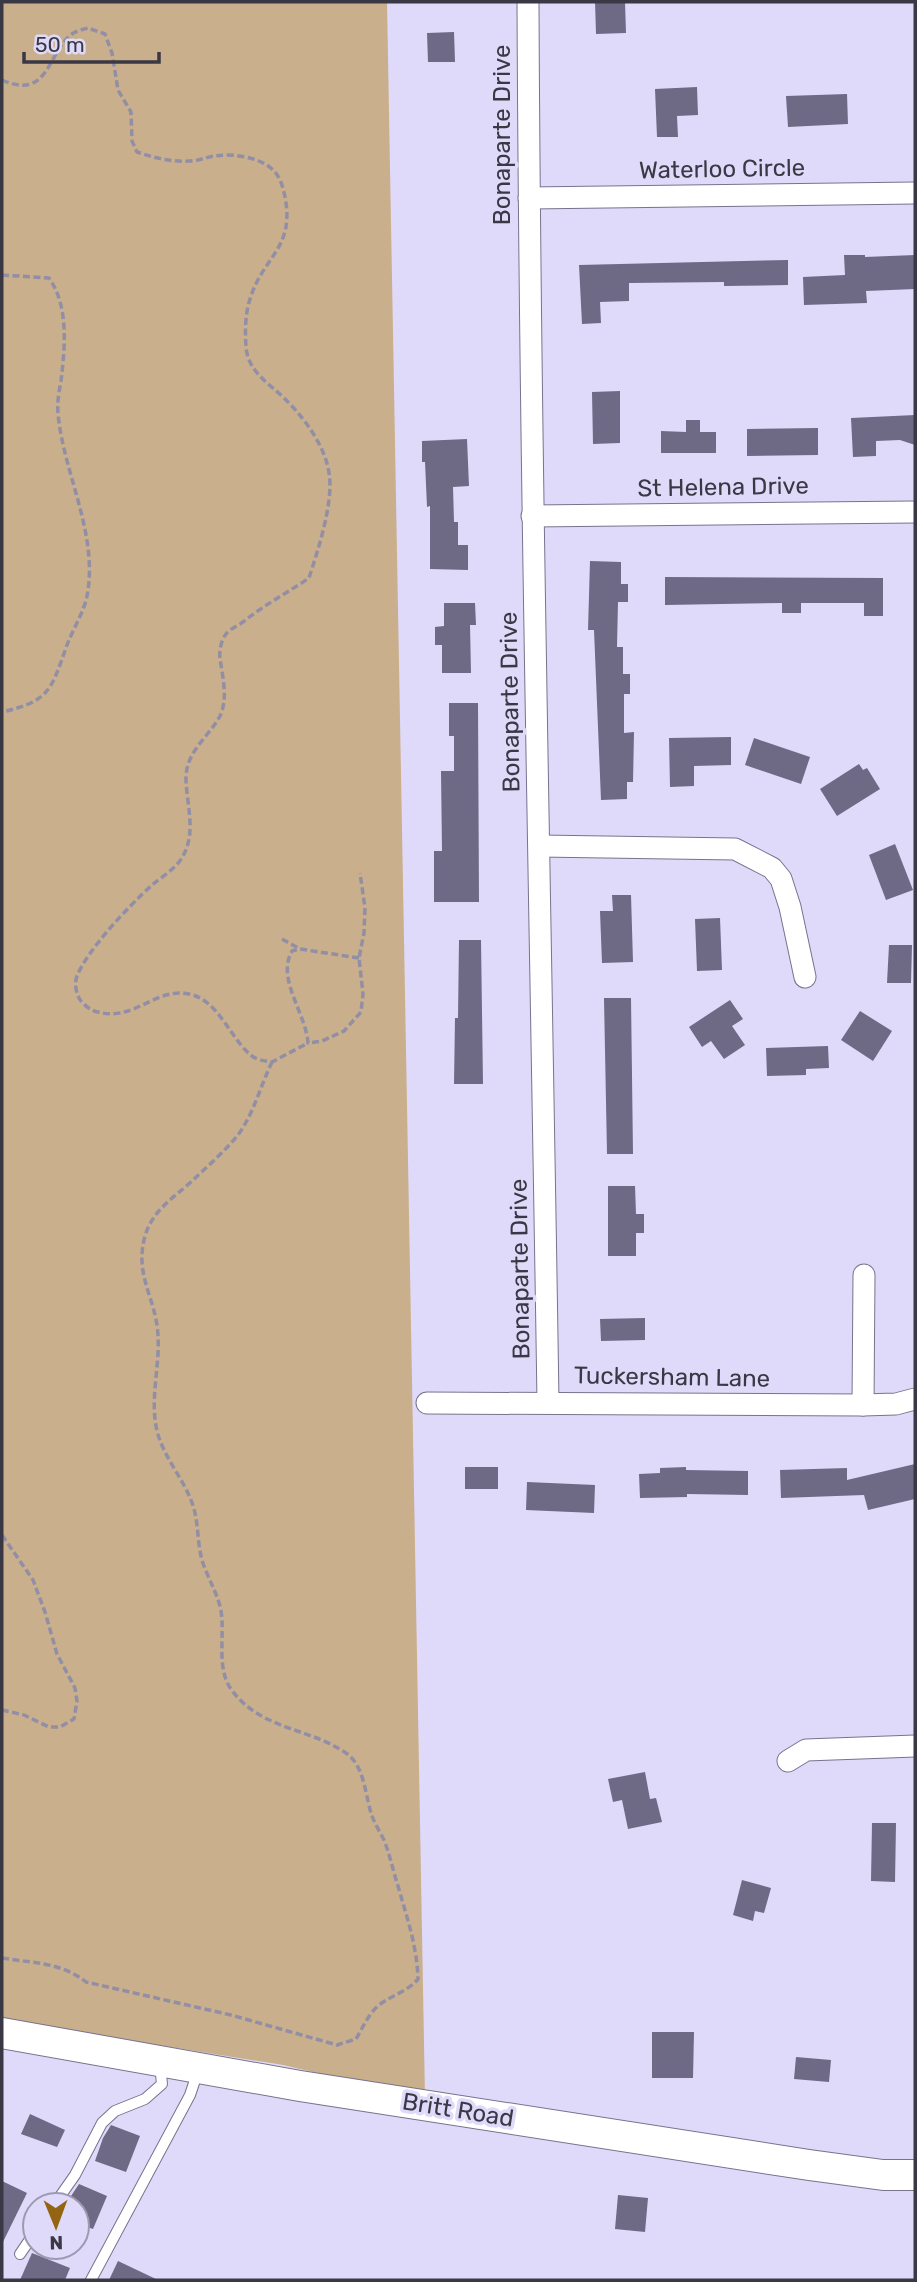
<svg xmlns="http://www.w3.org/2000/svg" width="917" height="2282" font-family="Rubik,sans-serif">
  <rect width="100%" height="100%" fill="#dfdafa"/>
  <polygon fill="#c9af8b" points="2,2 387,2 425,2098 283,2065 2,2020"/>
  <g fill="#6e6984">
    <polygon points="595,2 625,2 626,33 596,34"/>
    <polygon points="454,32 455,62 428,62 427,33"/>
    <polygon points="697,87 698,115 677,116 678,137 657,137 655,89"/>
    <polygon points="847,94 848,124 788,127 786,96"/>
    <polygon points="844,255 865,255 865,257 915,255 915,289 866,291 867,303 804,305 803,277 845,275"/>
    <polygon points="788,260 788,285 724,286 724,282 629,283 629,301 600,302 601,323 582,324 579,265"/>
    <polygon points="620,391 620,443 593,444 592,392"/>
    <polygon points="915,415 915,445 900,440 876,441 876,456 853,457 851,418"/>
    <polygon points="686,420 700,420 700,432 716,432 716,453 661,453 661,431 686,432"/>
    <polygon points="818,428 818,455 747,456 747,429"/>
    <polygon points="467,439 469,486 453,487 454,522 458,522 458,545 468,545 468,570 430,569 430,506 427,507 425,462 422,462 422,441"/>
    <polygon points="590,561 621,562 621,584 628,584 628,602 618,602 617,647 623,647 623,674 630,674 630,694 624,694 624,733 634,732 633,782 627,782 627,799 601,800 594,630 588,630"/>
    <polygon points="665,577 883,578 883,616 864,616 864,603 801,603 801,613 782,613 782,603 665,605"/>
    <polygon points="444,603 475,603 476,625 470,625 471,673 442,673 442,645 435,645 435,627 444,626"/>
    <polygon points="449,703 478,703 479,902 434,902 434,851 442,851 441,771 454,771 454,736 449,736"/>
    <polygon points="731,737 731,765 694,766 694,786 670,787 669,738"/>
    <polygon points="754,738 810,757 801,784 745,765"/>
    <polygon points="859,764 863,770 867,768 880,789 837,816 820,789"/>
    <polygon points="895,844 913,890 886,900 869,855"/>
    <polygon points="612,895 631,895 633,962 602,963 600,911 613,911"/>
    <polygon points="720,918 722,970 697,971 695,919"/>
    <polygon points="459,940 481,940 483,1084 454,1084 455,1018 458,1018"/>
    <polygon points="889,945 912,945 911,983 887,983"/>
    <polygon points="604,998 631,998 633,1154 607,1154"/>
    <polygon points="730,1000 743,1019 732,1026 745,1045 724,1059 711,1041 702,1047 689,1027"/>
    <polygon points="860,1011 892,1031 873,1061 841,1040"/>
    <polygon points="828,1046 829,1068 806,1069 806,1075 767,1076 766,1048"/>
    <polygon points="608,1186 635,1186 636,1214 644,1214 644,1233 636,1233 636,1256 608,1256"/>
    <polygon points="645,1318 645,1340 601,1341 600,1319"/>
    <polygon points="915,1464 915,1499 868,1510 864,1495 781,1498 780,1470 847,1468 847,1480"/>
    <rect x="465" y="1467" width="33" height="22"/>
    <polygon points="686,1467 686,1470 748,1471 748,1495 687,1494 687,1497 640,1498 639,1474 660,1473 660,1468"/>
    <polygon points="527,1482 595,1485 594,1513 526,1510"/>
    <polygon points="645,1772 650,1799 656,1798 662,1822 628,1829 622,1800 613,1802 608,1779"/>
    <polygon points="872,1823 896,1823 895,1882 871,1881"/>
    <polygon points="742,1880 771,1888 764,1913 755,1911 753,1921 733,1915"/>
    <polygon points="652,2032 694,2032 693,2078 652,2078"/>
    <polygon points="796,2057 831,2060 829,2082 794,2079"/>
    <polygon points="30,2114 65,2130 57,2147 21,2134"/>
    <polygon points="111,2125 140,2136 126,2172 95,2161 103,2138"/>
    <polygon points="2,2181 27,2193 2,2244"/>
    <polygon points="79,2184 107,2196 93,2229 77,2223 77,2205 65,2205"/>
    <polygon points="618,2195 648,2198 645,2232 615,2229"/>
    <polygon points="32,2253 70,2268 65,2280 20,2280"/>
    <polygon points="118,2261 158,2280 109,2280"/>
  </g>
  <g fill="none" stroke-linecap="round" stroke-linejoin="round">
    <g stroke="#77738e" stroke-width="12">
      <g id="lane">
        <polyline points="54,2205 75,2175 102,2123 115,2111 145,2099 162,2084 161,2074 156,2064"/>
        <polyline points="20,2254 35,2232"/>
        <polyline points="91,2280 190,2095 198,2071"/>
      </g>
    </g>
    <g stroke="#77738e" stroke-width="23">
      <g id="street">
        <path d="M528,2c2,467 13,933 20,1400"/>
        <polyline points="529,198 915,193"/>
        <polyline points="532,516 915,512"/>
        <polyline points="540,846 735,849 772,868 781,879 790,907 805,977"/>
        <polyline points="427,1403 863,1405 896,1404 915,1399"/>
        <polyline points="863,1405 864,1275"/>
        <polyline points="788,1761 806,1750 915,1746"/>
      </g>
    </g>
    <g stroke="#77738e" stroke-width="32">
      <polyline id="secondary" points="2,2033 300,2086 809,2165 883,2175 915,2175"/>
    </g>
    <g stroke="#928ea5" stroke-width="3.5" stroke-dasharray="7 3.5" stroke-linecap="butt">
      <path d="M2,80c47,21 45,-27 70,-46 4,-3 12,-5 16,-6l17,6 7,19 6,37 13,22 1,29 5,11c18,6 34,10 52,9 10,0 17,-4 26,-5 17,-3 44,1 57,13 8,7 11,18 13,28 10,52 -22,59 -35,102 -5,15 -5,33 -4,48 2,24 21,35 37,50 20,19 42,48 46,76 5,29 -11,77 -20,105 -22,15 -45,27 -66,44 -6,4 -13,7 -17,12 -5,6 -7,18 -6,25 3,19 8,40 0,57 -12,22 -35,36 -34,64 1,28 12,57 -7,82 -7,9 -19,16 -28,24 -22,20 -63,63 -74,90 -3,7 -1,19 4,25 4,5 11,10 17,11 36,10 57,-25 91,-18 30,6 41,45 63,62 5,4 13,5 20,6l36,-19"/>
      <path d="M2,275l47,3c20,28 16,70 12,103 -2,11 -4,21 -3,32 5,60 41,121 29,183 -3,16 -14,33 -20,49 -16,45 -17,56 -65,67"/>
      <polyline points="282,939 300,949"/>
      <path d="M359,958l-59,-9 -8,2c-16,28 14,62 16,92l14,-2 22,-10 17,-19 2,-18 -4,-36 5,-25 1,-25 -5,-35"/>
      <polyline points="2,1535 33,1580 45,1612 57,1654 75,1688 77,1701 74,1719 60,1727 49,1727 24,1715 2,1710"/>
      <path d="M2,1958c30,5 59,4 84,24l145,33 106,30 19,-6c7,-12 13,-26 23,-34 13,-10 28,-13 39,-26 -1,-33 -11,-61 -20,-93 -5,-15 -8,-31 -14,-46 -4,-8 -9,-16 -12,-24 -7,-20 -7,-50 -26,-63 -38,-26 -86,-23 -115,-64 -15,-21 -6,-53 -10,-78 -3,-16 -11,-29 -17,-45 -7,-18 -5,-39 -10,-57 -8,-29 -33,-53 -38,-83 -6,-34 6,-66 1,-101 -5,-32 -22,-53 -12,-89 8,-27 29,-38 48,-56 15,-14 32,-29 45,-45 16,-22 22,-48 34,-73"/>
    </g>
    <use href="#lane" stroke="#fff" stroke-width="10"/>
    <use href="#street" stroke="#fff" stroke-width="21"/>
    <use href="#secondary" stroke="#fff" stroke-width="30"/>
  </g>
  <g text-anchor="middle" stroke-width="7" stroke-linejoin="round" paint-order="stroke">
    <g font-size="24" fill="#3a3844" stroke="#dfdafa">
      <text transform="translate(502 135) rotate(-90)" y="8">Bonaparte Drive</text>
      <text transform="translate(722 169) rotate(-1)" y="8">Waterloo Circle</text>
      <text transform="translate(723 487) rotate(-1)" y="8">St Helena Drive</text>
      <text transform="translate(510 702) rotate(-91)" y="8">Bonaparte Drive</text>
      <text transform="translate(520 1269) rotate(-91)" y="8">Bonaparte Drive</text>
      <text transform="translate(672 1377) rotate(1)" y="8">Tuckersham Lane</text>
      <text transform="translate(458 2110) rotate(9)" y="8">Britt Road</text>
    </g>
  </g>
  <rect width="917" height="2282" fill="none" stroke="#3a3844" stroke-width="7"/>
  <g transform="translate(56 2226) rotate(179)"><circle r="33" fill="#dfdafa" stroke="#9d99b1" stroke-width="2"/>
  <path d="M0-5L12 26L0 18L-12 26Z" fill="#936412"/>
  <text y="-10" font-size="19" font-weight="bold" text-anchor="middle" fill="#3a3844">N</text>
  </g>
  <path d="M24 52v10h135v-10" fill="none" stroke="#3a3844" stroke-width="3.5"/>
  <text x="35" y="52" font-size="21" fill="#3a3844" stroke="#dfdafa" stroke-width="5" paint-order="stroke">50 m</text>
</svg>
